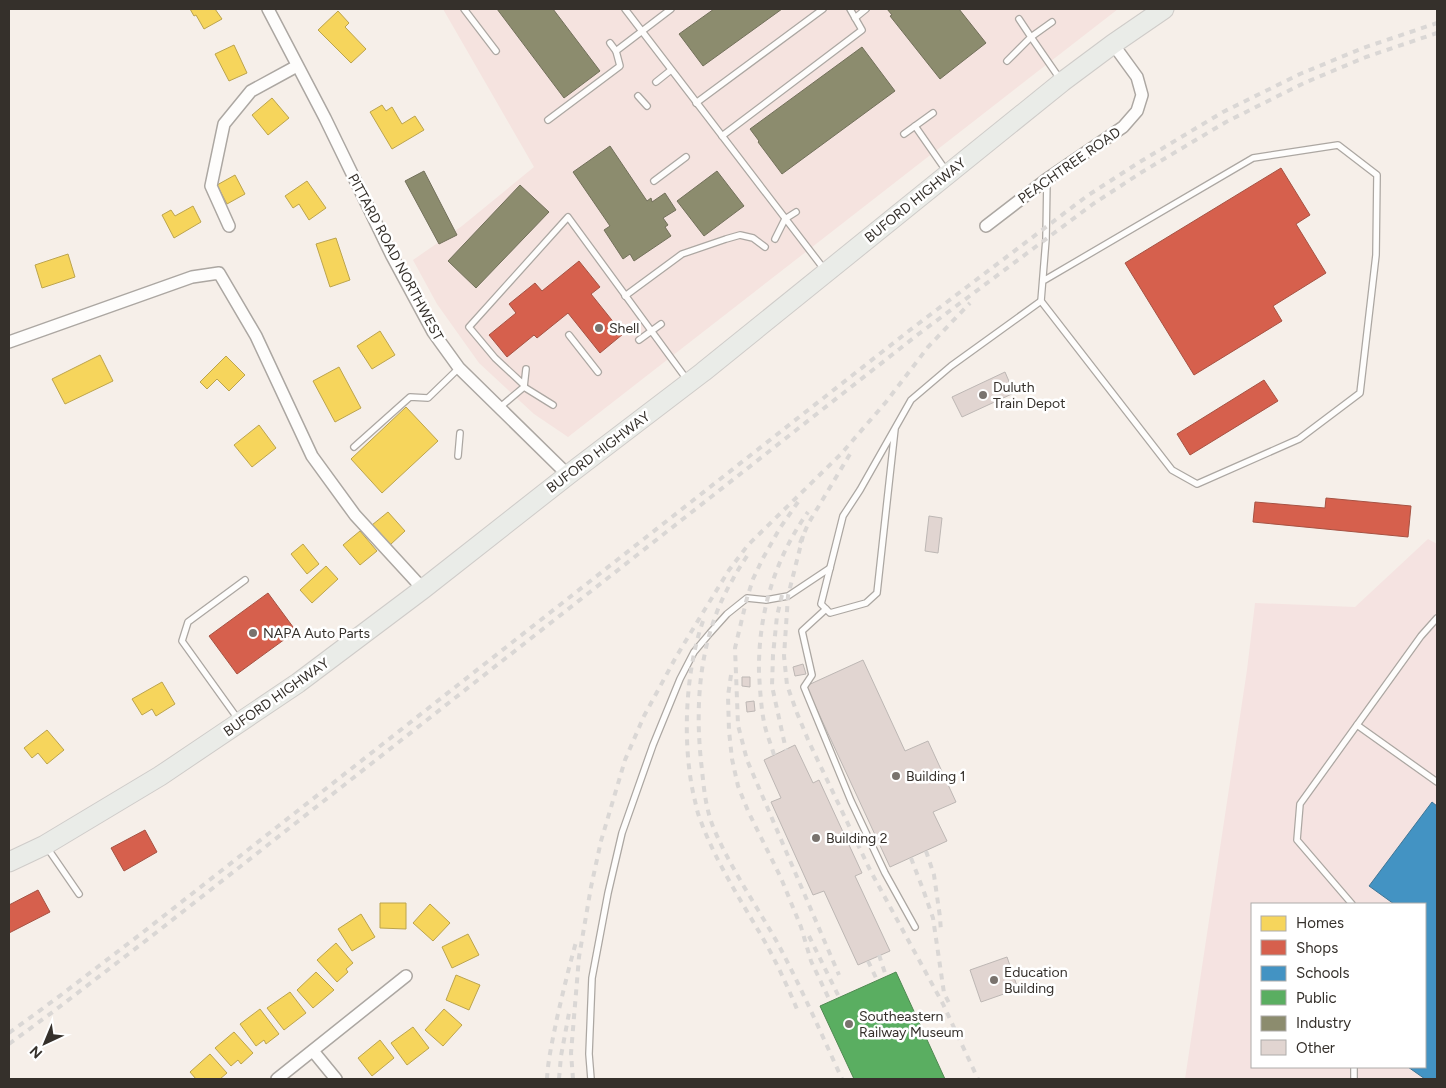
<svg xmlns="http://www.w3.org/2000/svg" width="1446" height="1088" font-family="Figtree,sans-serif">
  <rect width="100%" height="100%" fill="#f6efe9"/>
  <polygon fill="#f5e3df" points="443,9 1118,9 568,437 534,414 479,363 437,304 413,260 462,226 534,167"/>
  <path fill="#f5e3e1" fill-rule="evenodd" d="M1428,539l9,5v535h-252l62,-409 8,-67 100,4zM1252,904h173v163h-173z"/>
  <g fill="#f6d55c" stroke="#bca44d">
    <polygon points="190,9 215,9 222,19 204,29 196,15 194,16"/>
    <polygon points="338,11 349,23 345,27 366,49 351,63 318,30"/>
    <polygon points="234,45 247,73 229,81 215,54"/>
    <polygon points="272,98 289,118 268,135 252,115"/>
    <polygon points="382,105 386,111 392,107 402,124 415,116 424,130 392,149 370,112"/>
    <polygon points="235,175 245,194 227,204 217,185"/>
    <polygon points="307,181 326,208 309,220 299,204 293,208 285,196"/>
    <polygon points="193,206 201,222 174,238 162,215 171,210 175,216"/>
    <polygon points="336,238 350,280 330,287 316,244"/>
    <polygon points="68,254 75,277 42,288 35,265"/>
    <polygon points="380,331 395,355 372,369 357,346"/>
    <polygon points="100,355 113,381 65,404 52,379"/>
    <polygon points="226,356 245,375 229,391 217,379 207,389 200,382"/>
    <polygon points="339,367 361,408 335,422 313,381"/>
    <polygon points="406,407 438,441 382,493 351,459"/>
    <polygon points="259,425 276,448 252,467 234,445"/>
    <polygon points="388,512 405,531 390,545 372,525"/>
    <polygon points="360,531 377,551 360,565 343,545"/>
    <polygon points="303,544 319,564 307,574 291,554"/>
    <polygon points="326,566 338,579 312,603 300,590"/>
    <polygon points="162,682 175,704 156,716 152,709 142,715 132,699"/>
    <polygon points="47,730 64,750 47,764 38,753 32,758 24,748"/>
    <polygon points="380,903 406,903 406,929 380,928"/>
    <polygon points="430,904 450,923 433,941 413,923"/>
    <polygon points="361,914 375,937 352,951 338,929"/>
    <polygon points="468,934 479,955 452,968 442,947"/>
    <polygon points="336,943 353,963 346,969 348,972 337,982 317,960"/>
    <polygon points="316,972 334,990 313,1008 297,990"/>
    <polygon points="456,975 480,985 469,1010 446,1000"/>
    <polygon points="290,992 306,1013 284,1030 267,1008"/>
    <polygon points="260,1009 279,1034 266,1044 264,1040 256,1046 240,1024"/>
    <polygon points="444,1009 462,1025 443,1046 425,1030"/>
    <polygon points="413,1027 429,1048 407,1065 391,1043"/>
    <polygon points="234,1032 253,1053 241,1064 238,1060 231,1066 215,1048"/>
    <polygon points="380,1040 394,1058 372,1076 358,1058"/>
    <polygon points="210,1054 227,1073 220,1079 196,1079 190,1072"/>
  </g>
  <g fill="#d6604d" stroke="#a65243">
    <polygon points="1281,168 1310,215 1296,224 1326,273 1273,306 1282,321 1194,375 1125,263"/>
    <polygon points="579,261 600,287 591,294 623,334 600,353 568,313 537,338 534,335 507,357 489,335 516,313 509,304 535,283 542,291"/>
    <polygon points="1264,380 1278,401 1190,455 1177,434"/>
    <polygon points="1326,498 1411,506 1408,537 1253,522 1255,502 1325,508"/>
    <polygon points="268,593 296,631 237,674 209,636"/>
    <polygon points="145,830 157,852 124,871 111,848"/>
    <polygon points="38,890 50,912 9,933 9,905"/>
  </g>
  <polygon fill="#4393c3" stroke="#3f7595" points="1432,802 1437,806 1437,1079 1425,1079 1408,1067 1425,1067 1425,904 1394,904 1369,886"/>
  <polygon fill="#5aae61" stroke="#4f8851" points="896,972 945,1079 854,1079 820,1006"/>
  <g fill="#8c8c6e" stroke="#72705a">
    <polygon points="497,9 553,9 600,71 564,98"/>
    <polygon points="714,9 782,9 703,66 679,34"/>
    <polygon points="887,9 959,9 986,43 940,79 890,16 892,15"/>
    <polygon points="862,47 895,91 782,174 758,142 759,141 750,129"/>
    <polygon points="610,146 647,201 651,198 652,202 665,193 676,210 663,218 668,225 665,227 671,236 634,261 630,254 623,259 604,230 610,226 573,172"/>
    <polygon points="424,171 457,235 439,244 405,181"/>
    <polygon points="717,171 744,206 704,236 677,201"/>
    <polygon points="520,185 549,212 476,288 448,261"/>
  </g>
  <g fill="#e1d5d1" stroke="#bdb7b4">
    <polygon points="1005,372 1014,393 962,417 952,397"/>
    <polygon points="929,516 942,518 938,553 925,551"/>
    <polygon points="863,660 905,751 928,741 956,802 933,812 947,841 890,867 806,686"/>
    <polygon points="803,664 806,674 795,676 793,667"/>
    <polygon points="742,677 750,677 750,687 742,686"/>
    <polygon points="754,701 755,711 747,712 746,702"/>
    <polygon points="795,745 813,783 819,780 862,873 855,876 890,951 858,965 824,891 813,895 771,802 781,798 764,760"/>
    <polygon points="1007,957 1018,989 981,1002 970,970"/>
  </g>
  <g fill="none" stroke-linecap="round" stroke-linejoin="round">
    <g stroke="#aca7a2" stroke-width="8">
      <g id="service">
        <polyline points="464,9 496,51"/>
        <polyline points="625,9 824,269"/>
        <polyline points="855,18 866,9"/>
        <polyline points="1052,22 1031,37 1060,79"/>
        <polyline points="610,43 616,51"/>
        <polyline points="1007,61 1031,37 1019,19"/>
        <polyline points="656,82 671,70"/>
        <polyline points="638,96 647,106"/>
        <polyline points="696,103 823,9"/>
        <polyline points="548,120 620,66 616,51 671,9"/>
        <polyline points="915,126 947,172"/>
        <polyline points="904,134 933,113"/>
        <polyline points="722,136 862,30 850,9"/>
        <polyline points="654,181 686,157"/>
        <polyline points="775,239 785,219 796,212"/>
        <polyline points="1043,281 1253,158 1338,145 1377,175 1376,255 1360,393 1299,439 1197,484 1172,470 1041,301 1046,239 1047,179"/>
        <polyline points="625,296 682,254 726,239 740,235 753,238 765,247"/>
        <polyline points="569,335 598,372"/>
        <polyline points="639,340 661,324"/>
        <polyline points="524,385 495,358 469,327 568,217 688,381"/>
        <polyline points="524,387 526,369"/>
        <polyline points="499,408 524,387 553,405"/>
        <polyline points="895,429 877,593 866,603 830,613 821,604 843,516 860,490 911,400 951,366 1041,301"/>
        <polyline points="354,447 410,397 428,398 459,368"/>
        <polyline points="458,456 460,433"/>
        <polyline points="826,609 802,631 812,675 804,687 851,801 885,873 915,927"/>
        <polyline points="238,719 182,641 188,622 245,580"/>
        <polyline points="1357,725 1437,782"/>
        <polyline points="46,846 79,894"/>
        <polyline points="1352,904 1297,840 1300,804 1421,636 1437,618"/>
        <polyline points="591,1079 589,1054 592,978 608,893 622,833 653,745 680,679 694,652 710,633 727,614 747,598 766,600 788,596 830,568"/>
        <polyline points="1354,1079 1354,1067"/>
      </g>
    </g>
    <g stroke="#aca7a2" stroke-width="14">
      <g id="minor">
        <polyline points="268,9 325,118 392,256 433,332 459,368 568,475"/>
        <polyline points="229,226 211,186 224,124 251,91 297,66"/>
        <polyline points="986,226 1047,179 1123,127 1137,111 1142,95 1137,77 1113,44"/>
        <polyline points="9,342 192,277 219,273 256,336 312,456 355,515 423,589"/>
        <polyline points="313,1051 336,1079"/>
        <polyline points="277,1079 406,976"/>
      </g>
    </g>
    <g stroke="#cfccc9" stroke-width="21">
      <polyline id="primary" points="9,862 45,845 160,776 298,683 423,589 568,475 703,372 1062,82 1113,44 1164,9"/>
    </g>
    <use href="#service" stroke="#fefdfc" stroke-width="5.5"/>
    <use href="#minor" stroke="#fefdfc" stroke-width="11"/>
    <use href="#primary" stroke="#eaece8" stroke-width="19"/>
    <g stroke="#dad7d5" stroke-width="4" stroke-dasharray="6 6" stroke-linecap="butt">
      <polyline points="798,502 780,528 763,558 753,579 747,598 735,648 738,725 747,760 839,975"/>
      <polyline points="803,536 788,596 784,656 787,685 797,713 809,742 870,870 943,1004 978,1079"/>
      <polyline points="800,543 808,524 853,449"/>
      <path d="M747,556c-5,8 -10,15 -14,23 -34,57 -39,126 -31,191 2,20 4,40 12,59 17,40 42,76 63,113 24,45 44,91 65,137"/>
      <polyline points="782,595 777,616 773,655 772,686 786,750"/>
      <path d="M703,621c-18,51 -21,123 -9,176 2,7 3,15 6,22 16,44 42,83 65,123 13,23 24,48 34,72"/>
      <polyline points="731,675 728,696 729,731 732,759 738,786 748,811 781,878 801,927 811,961 830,1001"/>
      <path d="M774,755c-3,-11 -8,-22 -10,-33 -3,-15 -4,-33 -5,-49 -1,-58 15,-113 49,-161"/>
      <polyline points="926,851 934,875 940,917 941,932"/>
      <polyline points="911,858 924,892 933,918 944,993 949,1003"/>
      <polyline points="809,936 839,997"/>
      <polyline points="879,955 886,976"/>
      <polyline points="868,961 877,980"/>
      <polyline points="9,1033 57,998 142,933 910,330 1087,196 1138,163 1223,112 1300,74 1363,48 1437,23"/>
      <polyline points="9,1044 54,1011 148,939 916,336 1093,204 1142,172 1226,122 1304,83 1366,57 1437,33"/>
      <path d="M547,1079c1,-20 6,-41 10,-61 6,-26 12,-51 19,-76"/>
      <polyline points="559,1079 561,1056 569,1013"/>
      <polyline points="573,1079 571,1053 579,957 591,887 601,841 625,760 644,716 676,657 702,614 729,570 748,545 841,454 886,402 928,347 970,303"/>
    </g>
  </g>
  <g fill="#79736e" stroke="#fff" stroke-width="2">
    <circle cx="599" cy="328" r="5"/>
    <circle cx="983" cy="395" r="5"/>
    <circle cx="253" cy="633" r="5"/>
    <circle cx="896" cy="776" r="5"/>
    <circle cx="816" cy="838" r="5"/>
    <circle cx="994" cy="980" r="5"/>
    <circle cx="849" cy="1024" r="5"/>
  </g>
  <g text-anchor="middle" stroke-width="5" stroke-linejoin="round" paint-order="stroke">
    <g font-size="14" fill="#35302b" stroke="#fff">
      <text transform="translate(1069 165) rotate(-35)" y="5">PEACHTREE ROAD</text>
      <text transform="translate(915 200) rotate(-39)" y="5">BUFORD HIGHWAY</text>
      <text transform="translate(396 257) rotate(62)" y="5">PITTARD ROAD NORTHWEST</text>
      <text transform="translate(598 452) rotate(-37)" y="5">BUFORD HIGHWAY</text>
      <text transform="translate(276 697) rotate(-35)" y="5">BUFORD HIGHWAY</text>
    </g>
    <g font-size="14" fill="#35302b" stroke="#fff" text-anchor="start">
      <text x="609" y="333">Shell</text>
      <text x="993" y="392">Duluth<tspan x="993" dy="16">Train Depot</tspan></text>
      <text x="263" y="638">NAPA Auto Parts</text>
      <text x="906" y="781">Building 1</text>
      <text x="826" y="843">Building 2</text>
      <text x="1004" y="977">Education<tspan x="1004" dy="16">Building</tspan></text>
      <text x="859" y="1021">Southeastern<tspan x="859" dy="16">Railway Museum</tspan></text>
    </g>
  </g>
  <rect width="1446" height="1088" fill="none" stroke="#35302b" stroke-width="20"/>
  <rect x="1251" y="903" width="175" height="165" fill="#ffffff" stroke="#aeacaa"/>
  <rect x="1261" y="916" width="25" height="15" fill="#f6d55c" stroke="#aeacaa"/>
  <text x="1296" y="928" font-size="15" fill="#35302b">Homes</text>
  <rect x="1261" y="940" width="25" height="15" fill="#d6604d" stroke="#aeacaa"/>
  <text x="1296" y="953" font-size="15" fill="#35302b">Shops</text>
  <rect x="1261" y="966" width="25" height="15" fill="#4393c3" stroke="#aeacaa"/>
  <text x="1296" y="978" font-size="15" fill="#35302b">Schools</text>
  <rect x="1261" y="990" width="25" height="15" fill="#5aae61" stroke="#aeacaa"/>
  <text x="1296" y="1003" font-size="15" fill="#35302b">Public</text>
  <rect x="1261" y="1016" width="25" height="15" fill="#8c8c6e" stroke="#aeacaa"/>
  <text x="1296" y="1028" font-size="15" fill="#35302b">Industry</text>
  <rect x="1261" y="1040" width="25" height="15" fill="#e1d5d1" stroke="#aeacaa"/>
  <text x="1296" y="1053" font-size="15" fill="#35302b">Other</text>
  <g transform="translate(45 1043) rotate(224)" stroke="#ffffff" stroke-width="4" paint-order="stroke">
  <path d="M0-4L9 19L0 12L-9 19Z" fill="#35302b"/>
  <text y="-8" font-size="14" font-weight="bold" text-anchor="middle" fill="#35302b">N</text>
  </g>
</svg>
